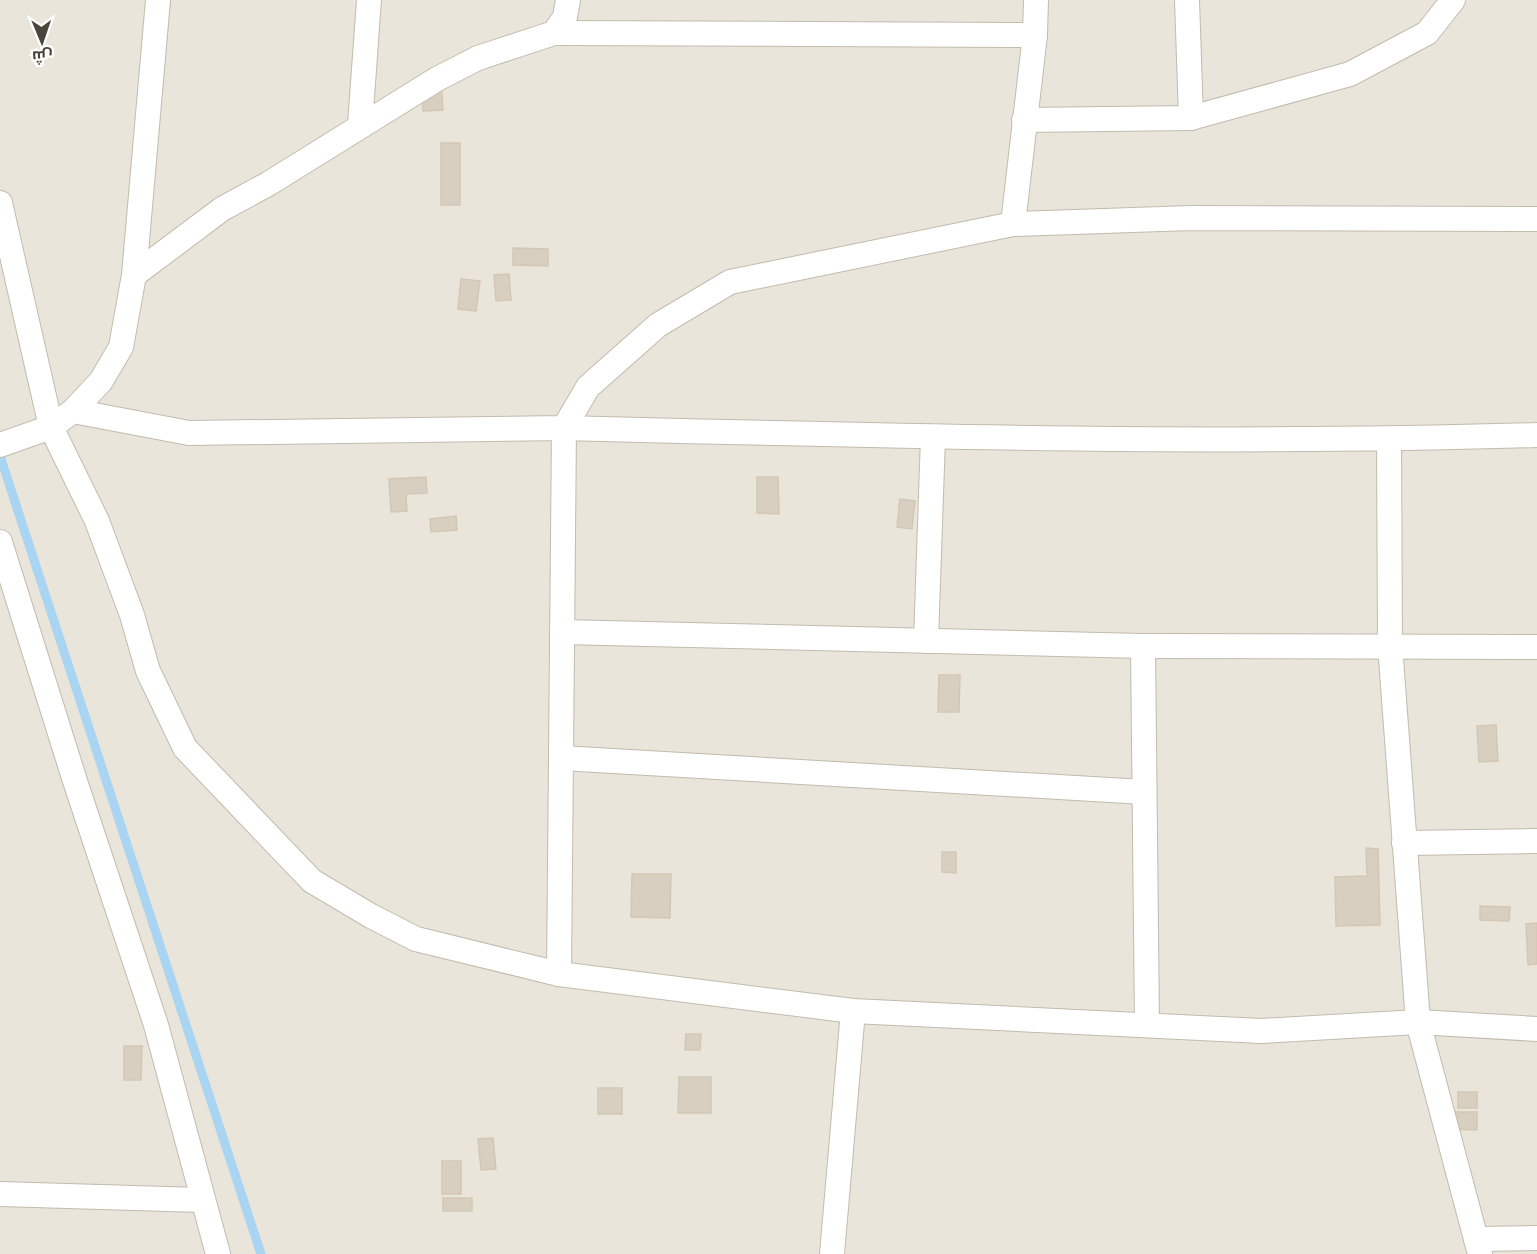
<svg xmlns="http://www.w3.org/2000/svg" width="1537" height="1254" font-family="'Source Sans 3',Cairo,sans-serif">
  <rect width="100%" height="100%" fill="#f6f3ec"/>
  <rect fill="#eae5da" x="0" y="0" width="1537" height="1254"/>
  <g fill="none" stroke-linecap="round" stroke-linejoin="round">
    <polyline stroke="#a9d4f2" stroke-width="9" points="0,456 261,1254"/>
  </g>
  <g fill="#d8cfc1" stroke="#d3c7b4" stroke-width="1.5">
    <polygon points="441,79 443,110 423,111 421,80"/>
    <rect x="441" y="143" width="19" height="62"/>
    <polygon points="513,248 548,249 548,266 513,265"/>
    <polygon points="509,274 511,300 496,301 494,275"/>
    <polygon points="461,279 480,281 476,311 458,309"/>
    <polygon points="426,477 427,493 406,494 407,511 391,512 389,479"/>
    <polygon points="757,477 778,477 779,514 757,513"/>
    <polygon points="900,499 915,501 912,529 897,527"/>
    <polygon points="456,516 457,530 431,532 430,519"/>
    <polygon points="939,675 960,675 959,712 938,712"/>
    <polygon points="1496,725 1498,761 1479,762 1477,726"/>
    <polygon points="1366,848 1378,849 1380,925 1336,926 1335,877 1367,876"/>
    <polygon points="942,852 956,852 956,873 942,872"/>
    <polygon points="632,874 671,874 670,918 631,917"/>
    <polygon points="1480,906 1510,907 1509,921 1480,920"/>
    <polygon points="1537,923 1537,964 1528,965 1526,924"/>
    <polygon points="686,1034 701,1034 700,1050 685,1050"/>
    <polygon points="124,1046 142,1046 141,1080 124,1080"/>
    <polygon points="679,1077 711,1077 711,1113 678,1113"/>
    <rect x="598" y="1088" width="24" height="26"/>
    <rect x="1458" y="1092" width="19" height="16"/>
    <polygon points="1450,1112 1477,1112 1477,1130 1450,1129"/>
    <polygon points="493,1138 496,1169 481,1170 478,1139"/>
    <rect x="442" y="1161" width="19" height="33"/>
    <rect x="443" y="1198" width="29" height="13"/>
  </g>
  <g fill="none" stroke-linecap="round" stroke-linejoin="round">
    <g stroke="#c2bbae" stroke-width="26">
      <g id="minor">
        <polyline points="1187,0 1191,118"/>
        <polyline points="554,33 1035,35"/>
        <polyline points="1024,120 1191,118 1350,74 1427,33 1453,0"/>
        <polyline points="360,125 369,0"/>
        <polyline points="0,203 51,427 97,521 132,615 148,671 185,748 312,881 371,916 416,939 559,974 853,1011 1261,1031 1418,1022 1537,1029"/>
        <polyline points="1013,224 1035,35 1036,0"/>
        <polyline points="134,275 158,0"/>
        <polyline points="73,411 189,433 564,428 588,387 658,325 730,282 1013,224 1191,218 1537,219"/>
        <polyline points="1389,440 1390,645 1418,1022 1480,1254"/>
        <polyline points="0,445 51,427 73,411 101,381 121,347 134,275 222,209 268,184 437,79 478,58 554,33 565,17 568,0"/>
        <polyline points="0,542 75,781 156,1025 218,1254"/>
        <polyline points="562,632 1143,646 1537,647"/>
        <polyline points="926,641 933,437"/>
        <polyline points="1143,646 1147,1025"/>
        <polyline points="561,758 1144,792"/>
        <polyline points="1404,843 1537,841"/>
        <path d="M559,974l5,-546c324,8 649,17 973,7"/>
        <polyline points="0,1194 201,1200"/>
        <polyline points="1476,1239 1537,1238"/>
        <polyline points="832,1254 853,1011"/>
      </g>
    </g>
    <use href="#minor" stroke="#fff" stroke-width="24"/>
  </g>
  <g transform="translate(42 42) rotate(178)" stroke="#ffffff" stroke-width="4.5" paint-order="stroke">
  <path d="M0-4.5L10 22L0 15L-10 22Z" fill="#4b4439"/>
  <text y="-9" font-size="16" font-weight="bold" text-anchor="middle" fill="#4b4439">ش</text>
  </g>
</svg>
